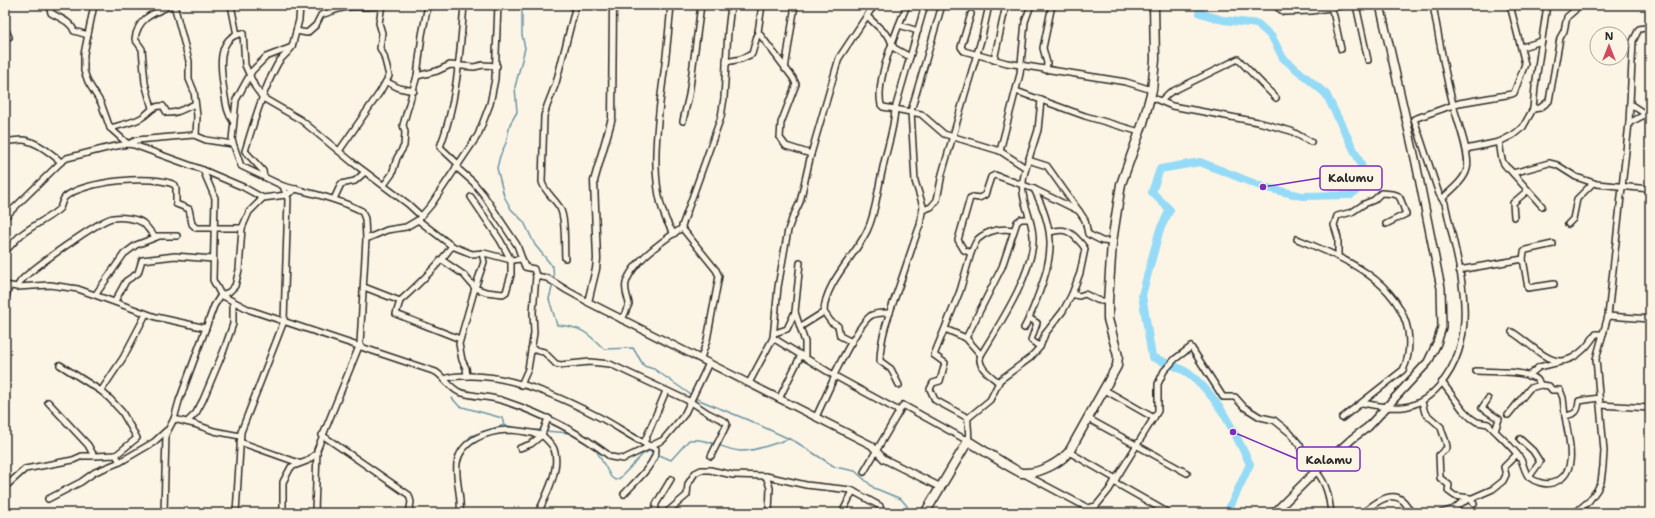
<svg xmlns="http://www.w3.org/2000/svg" width="1655" height="518" font-family="'Shantell Sans',sans-serif">
  <rect width="100%" height="100%" fill="#fcf5e5"/>
  <filter id="ink" filterUnits="userSpaceOnUse"><feTurbulence type="fractalNoise" baseFrequency=".025" numOctaves="2"/><feDisplacementMap in="SourceGraphic" scale="8" xChannelSelector="R" yChannelSelector="G"/><feConvolveMatrix kernelMatrix="1 2 1 2 8 2 1 2 1" color-interpolation-filters="sRGB"/></filter>
  <g filter="url(#ink)">
    <g fill="none" stroke-linecap="round" stroke-linejoin="round">
      <g stroke="#6b95a5" stroke-width="1.5">
        <path d="M522,5v30l3,13 -10,39 2,25 -7,12 -4,19 -6,13 -3,12 7,28 7,13 13,13 11,23 18,22 1,13 -5,19 8,26c23,1 31,8 47,24l29,-1 11,18 10,3 43,30 51,21 48,22 39,25 20,4 19,17 27,11 6,7 1,7"/>
        <polyline points="452,398 459,406 502,418 504,424"/>
        <polyline points="527,430 541,430"/>
        <polyline points="545,431 570,433 586,443"/>
        <polyline points="590,445 596,450 611,477 615,480 620,478 643,454 649,451 653,452"/>
        <polyline points="462,446 471,436 485,431 504,425 521,429"/>
        <path d="M657,454l14,6 18,-20c18,-2 34,9 51,11 15,1 34,-8 49,-12"/>
        <polyline points="452,513 458,508"/>
      </g>
      <path stroke="#95dbf7" stroke-width="8" d="M1198,5l2,8 23,7 35,4 14,13 11,21 43,36 35,70 4,19 -14,12 -49,1 -39,-9 -63,-25 -40,7 -8,23 18,18 -10,19 -18,66 10,62c11,5 26,9 36,16 30,22 46,59 62,91l-23,49"/>
      <g stroke="#2b2b2b" stroke-width="8">
        <g id="minor">
          <path d="M49,5l2,8c9,5 20,9 23,18l14,4"/>
          <polyline points="94,5 84,54 84,71 88,82 101,103 110,128 128,144 137,140 194,135 206,140 233,144"/>
          <polyline points="174,5 189,61 189,79 194,91 197,116 196,135"/>
          <polyline points="231,5 237,35"/>
          <path d="M671,5c-2,22 -4,45 -7,67 -6,47 -19,121 10,162"/>
          <polyline points="865,5 873,8"/>
          <polyline points="1274,5 1284,12 1312,11 1346,5"/>
          <polyline points="1356,5 1368,60"/>
          <path d="M1433,5c6,33 11,66 20,99 3,14 18,51 14,65 -3,12 -16,21 -25,30"/>
          <polyline points="1330,6 1334,16 1341,49"/>
          <polyline points="971,14 961,47 964,51 1007,63 1126,82 1152,90"/>
          <path d="M867,16l22,21 5,11 16,9 -15,52 26,5 23,20 56,17 26,17c-10,29 5,42 7,68 2,35 -34,89 -52,119 -5,11 9,20 17,27"/>
          <polyline points="899,25 918,31"/>
          <polyline points="5,28 9,37 5,39"/>
          <path d="M296,31l11,2 9,-8 5,-10c10,-3 19,-8 30,-8 13,-1 21,2 34,-2"/>
          <polyline points="758,32 793,78 796,84 781,123 780,138 786,146 811,154"/>
          <polyline points="1522,47 1542,41"/>
          <polyline points="910,57 925,5"/>
          <polyline points="994,60 1006,5"/>
          <polyline points="726,62 741,59 752,54 758,32 762,5"/>
          <polyline points="785,69 795,5"/>
          <polyline points="1046,70 1047,63 1043,48 1052,5"/>
          <polyline points="417,76 437,71 450,65 474,67 483,65 497,66"/>
          <polyline points="387,82 399,88 414,91"/>
          <polyline points="1016,91 1085,116 1140,132"/>
          <polyline points="1151,97 1172,106 1258,122 1291,131 1311,142"/>
          <polyline points="1161,101 1169,93 1238,59 1276,98"/>
          <polyline points="1630,104 1650,117"/>
          <path d="M152,108l-7,-25 -3,-34 -7,-10c3,-22 19,-26 37,-34"/>
          <polyline points="1533,109 1540,108 1549,101 1560,38 1564,31 1567,17 1575,10 1577,5"/>
          <path d="M233,121c-7,-9 -7,-20 -9,-30 -3,-20 -9,-54 19,-58l2,32 10,22 8,11 38,22 51,42 56,42 13,12"/>
          <polyline points="683,121 689,95 701,5"/>
          <polyline points="1629,123 1633,41 1639,29 1645,28 1650,30"/>
          <path d="M110,128c10,-3 22,-5 31,-10 8,-4 11,-13 22,-12l4,7c10,1 18,-5 28,-9"/>
          <path d="M5,140c7,3 15,-2 23,1 12,3 24,13 33,21"/>
          <path d="M1499,142c3,12 0,20 11,28l32,36"/>
          <polyline points="1466,149 1499,142 1513,135 1523,127 1533,109 1535,87 1547,5"/>
          <polyline points="339,151 380,92 389,76 384,56 380,48 382,33 379,23 382,5"/>
          <polyline points="1000,151 1020,74 1025,22 1031,5"/>
          <polyline points="1028,160 1047,166 1079,211"/>
          <path d="M458,164l-18,-17c17,-44 20,-95 24,-142"/>
          <polyline points="456,167 473,182 483,194 517,245 525,267 534,269 536,276"/>
          <polyline points="1026,168 1038,130 1041,100"/>
          <polyline points="203,170 243,187 263,198"/>
          <polyline points="1513,173 1549,163 1557,165 1576,177 1597,184 1650,189"/>
          <path d="M264,177l-1,-6 -18,-20c9,-29 18,-61 33,-88 4,-6 10,-10 14,-16"/>
          <polyline points="384,185 392,174 397,158 404,146 405,132 403,125 417,76 422,35 428,5"/>
          <path d="M283,186c27,7 53,12 79,25l3,8 1,20 -6,105 -43,106 -2,63"/>
          <polyline points="471,197 500,240 511,260 511,275 506,292 503,294 486,292 475,288 484,262 482,253"/>
          <polyline points="334,199 341,184 355,181 365,172"/>
          <polyline points="923,210 931,207 937,200 942,174 965,94 982,37 989,5"/>
          <path d="M5,217l56,-55 6,-4 44,-11 17,-3 6,1 69,25 12,28 -2,82 8,15 29,15 186,62c9,6 14,16 23,20 14,5 31,4 45,9 39,13 75,31 107,56l12,2 40,-19 21,-25 25,-52"/>
          <polyline points="1514,217 1513,203 1527,191"/>
          <polyline points="1568,224 1573,219 1577,199 1593,183"/>
          <polyline points="366,239 387,230 406,227 418,220 431,205 478,135 490,104 495,79 498,5"/>
          <path d="M1297,239c44,18 101,40 111,92 2,14 1,27 -5,39l-61,48"/>
          <polyline points="452,246 472,254 484,253 511,260 522,259"/>
          <path d="M5,251c6,-5 11,-12 17,-17 10,-8 32,-19 38,-26 2,-4 2,-8 5,-11 18,-16 89,-23 110,-12l1,3v16l13,5 3,15 4,4h46"/>
          <path d="M971,253c2,-4 4,-11 7,-14 10,-9 24,-11 36,-9"/>
          <path d="M1338,255v-17l-4,-13 3,-9 15,-4 12,-8 10,-4 7,-7c23,1 17,2 25,21l-20,10"/>
          <path d="M565,258c-1,-14 1,-39 -5,-50 -5,-9 -16,-17 -18,-26l2,-66 3,-10 9,-23 20,-78"/>
          <polyline points="1523,259 1528,288 1554,284"/>
          <polyline points="442,260 464,275 475,288 459,344 462,360 466,368 467,376"/>
          <polyline points="800,263 795,312 800,327"/>
          <polyline points="1459,270 1523,259 1524,252 1526,250 1553,244"/>
          <polyline points="5,285 17,287 50,285 78,289 156,317 206,328"/>
          <path d="M17,287c1,-1 2,-4 3,-5 7,-10 81,-63 93,-64 8,-1 23,0 30,5 5,4 7,10 12,13h22"/>
          <path d="M364,287l36,14c19,-17 37,-34 52,-55l-34,-26"/>
          <polyline points="96,294 124,254 136,245 157,237"/>
          <polyline points="1072,294 1079,296 1085,294 1097,300 1108,302"/>
          <polyline points="5,301 9,287"/>
          <polyline points="115,301 126,281 138,273 142,260 175,256 213,259"/>
          <polyline points="400,301 396,314 460,339"/>
          <polyline points="824,312 831,322 838,326 840,336 852,342"/>
          <polyline points="1608,316 1650,319"/>
          <polyline points="1029,318 1037,323 1031,340 1040,347"/>
          <path d="M622,320l7,-16c-1,-7 -5,-13 -3,-21 6,-21 39,-44 56,-55"/>
          <path d="M1024,328c7,-13 10,-22 15,-35 16,-41 15,-64 -5,-104"/>
          <polyline points="945,329 966,338 981,355"/>
          <path d="M1512,332c25,15 43,46 72,17 5,-5 8,-10 12,-15h7l1,-3"/>
          <polyline points="775,333 787,329 795,312"/>
          <polyline points="773,338 835,376 899,411"/>
          <polyline points="966,338 1002,267 1017,222 1021,219 1028,219"/>
          <polyline points="531,349 544,352 556,364 560,365 590,362 610,364 691,402 708,413 726,422 727,424 711,456"/>
          <polyline points="701,358 707,340 719,276 716,270 682,228 682,226 721,117 724,98 728,31 731,5"/>
          <path d="M805,358v-16l-5,-15 24,-15c0,-28 31,-56 43,-81 9,-18 10,-39 15,-59 4,-22 12,-41 13,-63l-12,-2 -2,-2c-6,-26 16,-75 26,-100"/>
          <polyline points="60,365 101,391 110,399 122,412 137,438 116,455"/>
          <path d="M1476,371c18,1 43,-1 59,7 3,1 4,5 6,7l8,1 3,4h8l3,8 2,18"/>
          <path d="M834,375c6,-12 27,-55 38,-60 6,-3 11,-2 18,-2"/>
          <polyline points="1528,376 1539,367 1560,362"/>
          <path d="M445,379c7,-4 16,-3 24,-3 43,-1 92,21 130,41 16,8 29,18 45,26"/>
          <polyline points="1442,382 1463,410 1471,418 1477,422 1488,424 1495,431"/>
          <polyline points="749,383 773,338 778,287 788,230 792,219 800,202 811,154 839,58 874,5"/>
          <polyline points="521,385 528,369 534,333 533,312 536,276 547,278 568,291 588,302"/>
          <path d="M899,385l-8,-16 -11,-8c0,-23 9,-47 17,-69 8,-22 15,-45 23,-67l3,-19 -8,-25 -4,-70 31,-106"/>
          <polyline points="1105,390 1154,418"/>
          <polyline points="101,391 123,358 146,314"/>
          <polyline points="779,399 801,355"/>
          <path d="M1488,399l-6,9 17,11 -4,12c8,8 18,17 25,27 4,6 4,14 9,19 6,5 16,8 23,6 29,-8 16,-46 13,-67 11,-2 13,-4 14,-15l20,-3"/>
          <polyline points="48,402 88,445 94,456 116,455 120,462"/>
          <path d="M1422,402l3,11 16,14c1,7 6,14 6,21l-8,7 1,23 9,7 -1,6 7,5 15,2 4,6"/>
          <path d="M1363,403c33,7 54,9 77,-18 44,-52 17,-123 5,-182l-6,-9 -25,-75 45,-16 53,-9 2,-1 11,-29 -15,-59"/>
          <polyline points="1600,405 1650,408"/>
          <polyline points="1508,415 1530,388 1541,385"/>
          <polyline points="816,417 835,376"/>
          <polyline points="968,418 935,400 930,389 933,383 940,381 945,363 934,355 960,291 971,253 964,250 958,240 970,198 973,197 979,198 985,195 991,177 995,175 1034,189 1079,211 1085,220 1088,234 1102,241 1112,242"/>
          <polyline points="1087,418 1187,473"/>
          <polyline points="174,419 194,424 214,431 240,436"/>
          <polyline points="187,422 196,413 203,400 224,350 233,324 233,302"/>
          <polyline points="322,435 409,495 411,502 409,513"/>
          <polyline points="1520,439 1533,451 1540,462 1529,477"/>
          <polyline points="240,442 299,463"/>
          <polyline points="520,448 531,444 542,435"/>
          <polyline points="1069,452 1116,479"/>
          <path d="M1316,471c11,13 13,26 15,42"/>
          <path d="M864,472l39,-67 65,36c2,-8 -1,-15 0,-23l22,-18 10,-20 30,-22 10,-11 5,-13 18,-23 9,-17 8,-21 5,-24c-2,-4 -5,-7 -8,-10 -9,-10 -15,-10 -27,-7"/>
          <polyline points="1024,474 1088,508 1096,506 1109,490 1158,411 1158,384 1164,371 1175,359 1191,347 1223,397 1235,397 1244,407 1260,417 1274,420 1290,433 1300,445 1302,453 1309,460"/>
          <polyline points="766,476 770,488 769,513"/>
          <polyline points="1114,482 1165,511"/>
          <polyline points="5,487 25,469 73,460 82,456 94,456"/>
          <path d="M624,494c9,-10 33,-31 32,-45l-12,-6 22,-52"/>
          <polyline points="48,499 81,482 95,472 120,462 154,442 166,431"/>
          <polyline points="164,513 166,434 174,419 179,401 214,306 221,295 229,292 235,286 239,270 242,228 249,212 263,198 286,195 296,189"/>
          <polyline points="236,513 241,432 284,321 288,199 283,186 241,166 232,140 236,100 252,71 266,57 292,47 299,20 300,5"/>
          <polyline points="283,513 283,482 291,467 307,461 317,453"/>
          <path d="M460,513c2,-16 -5,-33 -3,-50 4,-23 30,-32 51,-33 11,0 23,3 34,5"/>
          <path d="M538,513c8,-17 23,-45 16,-64 -2,-5 -8,-10 -12,-14l6,-17"/>
          <polyline points="646,513 662,513"/>
          <polyline points="655,513 656,504 671,479"/>
          <polyline points="666,513 687,495 688,484 695,473 701,470 710,470 733,475 766,476 806,485 851,490 880,506 881,513"/>
          <polyline points="842,513 853,491"/>
          <path d="M1363,513c9,-8 27,-23 39,-13 4,3 7,9 9,13"/>
          <polyline points="1441,513 1454,509 1461,503 1493,489 1503,481 1506,475 1504,467 1517,454"/>
          <polyline points="1575,513 1589,501 1597,490 1601,482 1603,466 1604,451 1596,359 1608,316 1629,123 1650,112"/>
        </g>
      </g>
      <g stroke="#2b2b2b" stroke-width="9">
        <polyline id="tertiary" points="613,5 612,118 594,181 597,259 596,269 588,302 871,445 884,459 940,487"/>
      </g>
      <g stroke="#2b2b2b" stroke-width="10">
        <polyline id="secondary" points="1274,513 1316,471 1353,438 1368,427 1428,362 1437,343 1442,327 1441,288 1416,163 1380,5"/>
      </g>
      <g stroke="#2b2b2b" stroke-width="11">
        <path id="trunk" d="M925,513l43,-72c9,5 48,31 54,32 17,1 36,-9 47,-21l48,-86 1,-10 -10,-37v-17l4,-60 9,-58 22,-61 9,-33 3,-30 -1,-55"/>
      </g>
      <use href="#minor" stroke="#fcf5e5" stroke-width="5"/>
      <use href="#tertiary" stroke="#fcf5e5" stroke-width="6"/>
      <use href="#secondary" stroke="#fcf5e5" stroke-width="7"/>
      <use href="#trunk" stroke="#fcf5e5" stroke-width="8"/>
    </g>
  </g>
  <path fill="none" stroke="#7b2cbf" stroke-width="1.5" d="M1263 187L1320 178M1233 432L1297 459"/>
  <g fill="#7b2cbf" stroke="#fcf5e5" stroke-width="1.5">
    <circle cx="1263" cy="187" r="4"/>
    <circle cx="1233" cy="432" r="4"/>
  </g>
  <g fill="#fcf5e5" stroke="#7b2cbf" stroke-width="1.5">
    <rect x="1320" y="166" width="62" height="24" rx="4"/>
    <rect x="1297" y="447" width="63" height="24" rx="4"/>
  </g>
  <g font-size="12" text-anchor="middle" font-weight="bold" fill="#2b2b2b">
    <text x="1351" y="182">Kalumu</text>
    <text x="1329" y="464">Kalamu</text>
  </g>
  <rect width="1655" height="518" fill="none" stroke="#fcf5e5" stroke-width="20"/>
  <rect x="10" y="10" width="1635" height="498" fill="none" stroke="#2b2b2b" stroke-width="1.5" filter="url(#ink)"/>
  <g transform="translate(1609 46)"><circle r="19" fill="#fcf5e5" stroke="#a8a49b"/>
  <path d="M0-3L7 15L0 10L-7 15Z" fill="#d1495b"/>
  <text y="-6" font-size="11" font-weight="bold" text-anchor="middle" fill="#2b2b2b">N</text>
  </g>
</svg>
